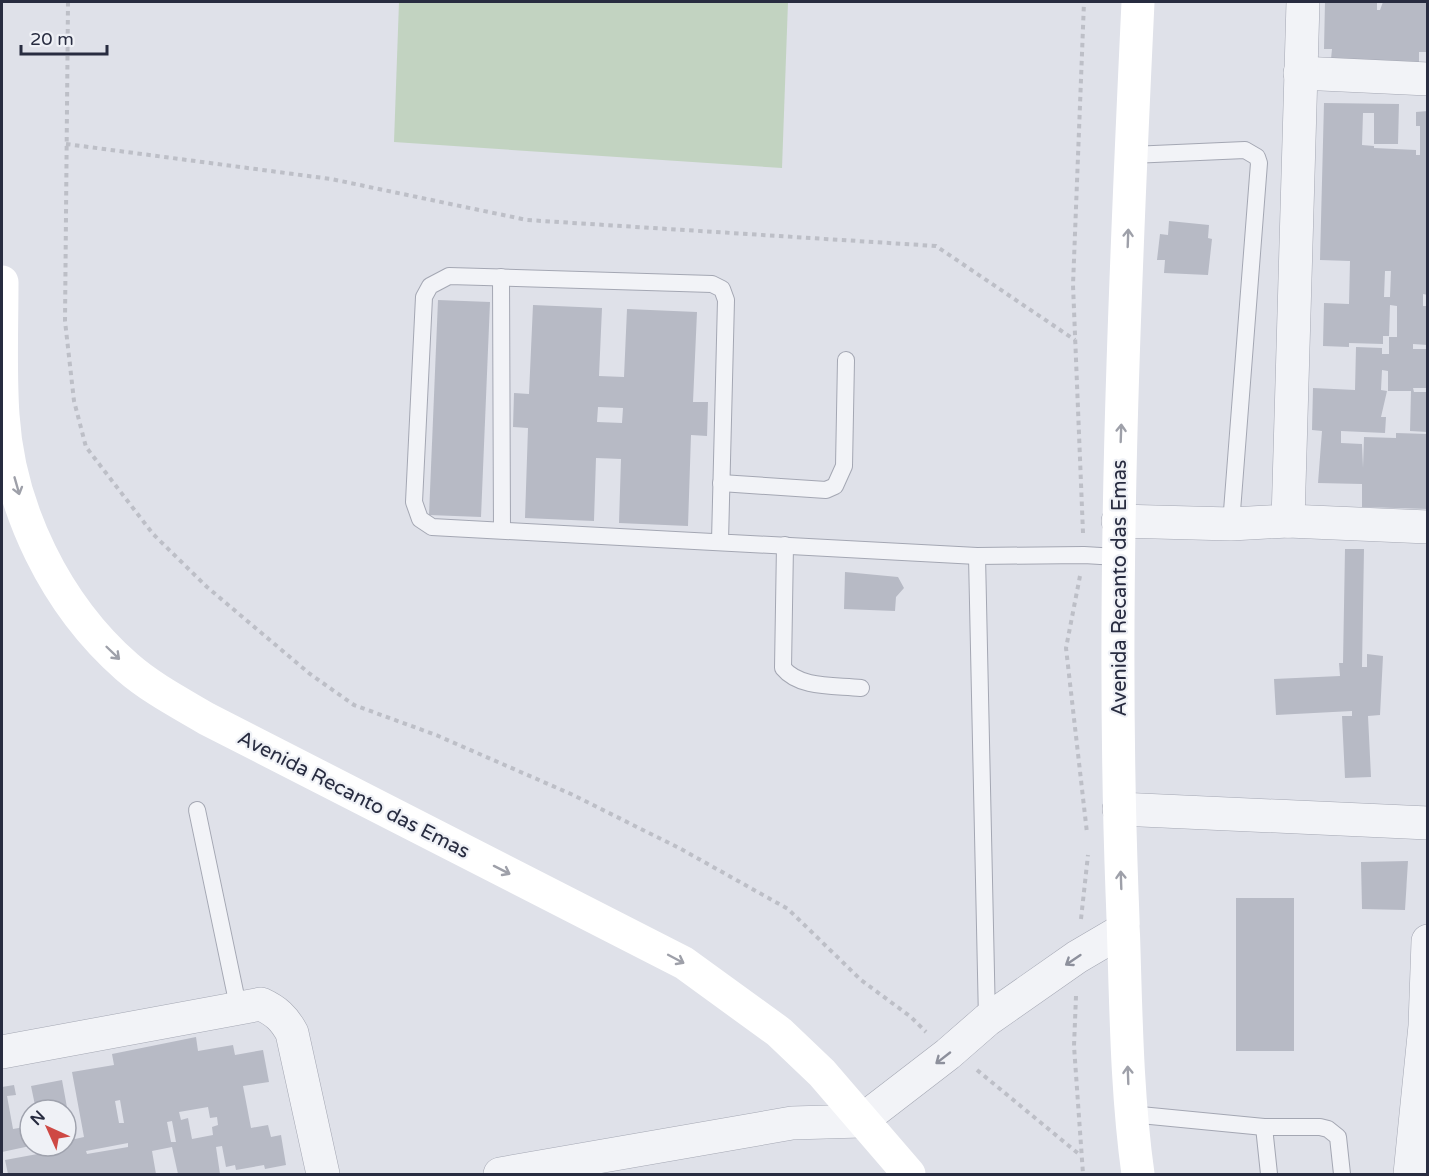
<svg xmlns="http://www.w3.org/2000/svg" width="1429" height="1176" font-family="'Varela Round',sans-serif">
  <rect width="100%" height="100%" fill="#dfe1e9"/>
  <polygon fill="#c2d3c1" points="399,2 788,2 782,168 394,142"/>
  <g fill="#b7bac5" fill-rule="evenodd">
    <polygon points="1325,2 1377,2 1377,10 1380,10 1383,2 1428,2 1428,52 1419,52 1419,63 1331,59 1332,49 1324,49"/>
    <path d="M1324,103l75,1 -1,40h-24v-31h-11l-1,32 12,1v2l42,2v5h4v-29h-4v-14l12,-1v184l-5,-1v12h5v39l-15,-1v5h15v39h-15l1,4h14v40l-18,-1 1,-40h-23v-20l-6,-1 -1,20 6,1 -6,26h5l-1,16 -44,-2v12l21,1 1,24 1,-31 32,1v-5l32,1v75l-66,-2v-23l-44,-1 4,-52 -10,-1 1,-42 42,2 1,-43 26,1v6h7v-17h8v-31l-7,-1 -1,31h-6v8l-34,-1v4l-26,-1 1,-43 25,1 1,-43 -30,-1zM1385,271h6l-1,26h-6z"/>
    <polygon points="1169,221 1209,225 1208,238 1212,239 1208,275 1164,273 1165,260 1157,260 1160,234 1168,235"/>
    <polygon points="438,300 490,302 481,517 429,515"/>
    <path d="M533,305l69,3 -3,68 25,1 3,-68 70,3 -4,90h15l-1,34 -16,-1 -3,91 -69,-3 2,-64 -25,-1 -2,63 -69,-3 3,-90 -15,-1 1,-34 15,1zM598,407l25,1 -1,15 -25,-1z"/>
    <polygon points="1345,549 1364,549 1362,667 1367,667 1367,654 1383,656 1380,715 1368,716 1371,777 1345,778 1342,716 1352,716 1352,711 1276,715 1274,679 1340,676 1339,663 1343,663"/>
    <polygon points="845,572 898,577 904,588 896,597 895,611 844,609"/>
    <polygon points="1408,861 1405,910 1362,909 1361,862"/>
    <rect x="1236" y="898" width="58" height="153"/>
    <path d="M196,1037l2,14 35,-6 2,10 28,-5 6,32 -26,4 8,42 17,-3 3,12 10,-2 5,30 -21,4 -1,-4 -28,5 -1,-5 -9,2 -4,-21 -6,1 4,27h-42l-6,-27 -20,4 4,23h-148l-3,-14 38,-7 -1,-7h24v-5l18,-4 -12,-65 42,-7 -2,-11zM120,1100l4,23h-5l-4,-22zM208,1107l2,11 7,-1 1,8 -6,2 1,8 -21,4 -4,-21 -7,2 -2,-8zM172,1121l4,21h-5l-4,-20zM128,1143v4l-41,7 -1,-3z"/>
    <polygon points="62,1080 72,1135 66,1136 66,1110 36,1110 31,1086"/>
    <polygon points="14,1085 16,1095 7,1096 13,1129 30,1126 30,1146 2,1152 2,1087"/>
  </g>
  <g fill="none" stroke-linecap="round" stroke-linejoin="round">
    <g stroke="#a4a7b3" stroke-width="18">
      <g id="lane">
        <polyline points="1131,155 1245,150 1257,157 1259,163 1231,524"/>
        <polyline points="501,277 502,530"/>
        <polyline points="721,483 826,490 835,486 844,466 846,360"/>
        <polyline points="720,541 726,300 722,289 712,284 449,276 430,286 424,297 414,502 420,519 432,527 977,556 1084,555 1117,557"/>
        <path d="M785,545l-2,123c17,21 53,17 78,20"/>
        <polyline points="977,556 987,1020"/>
        <polyline points="197,810 238,1006"/>
        <polyline points="1130,1114 1264,1127 1320,1127 1328,1129 1338,1137 1342,1174"/>
        <polyline points="1264,1127 1269,1174"/>
      </g>
    </g>
    <g stroke="#a4a7b3" stroke-width="34">
      <g id="street">
        <polyline points="1300,73 1428,79"/>
        <polyline points="1118,521 1231,524 1288,521 1428,527"/>
        <polyline points="1288,521 1303,2"/>
        <polyline points="1119,809 1428,823"/>
        <path d="M2,1052l259,-48c15,7 23,14 31,29l31,141"/>
        <polyline points="500,1174 792,1123 861,1121 948,1054 987,1020 1077,957 1123,930"/>
        <polyline points="1410,1174 1425,1026 1428,941"/>
      </g>
    </g>
    <g stroke="#bdbfc7" stroke-width="4" stroke-dasharray="4.5 4.5" stroke-linecap="butt">
      <polyline points="68,2 65,321 74,401 86,447 153,534 207,587 310,674 354,705 436,735 571,794 681,849 788,909 861,980 911,1017 926,1032"/>
      <polyline points="66,144 331,179 527,220 936,246 1075,340"/>
      <polyline points="1083,533 1073,285 1084,2"/>
      <polyline points="1080,576 1066,648 1087,833"/>
      <polyline points="1081,919 1088,855"/>
      <polyline points="1076,996 1074,1046 1083,1174"/>
      <polyline points="977,1070 1080,1155"/>
    </g>
    <use href="#lane" stroke="#f2f3f7" stroke-width="16"/>
    <use href="#street" stroke="#f2f3f7" stroke-width="33"/>
    <g stroke="#fff" stroke-width="33">
      <path d="M1138,2c-14,296 -27,593 -16,890 4,94 3,189 16,282"/>
      <path d="M2,282c0,44 -2,89 1,133 6,94 53,190 124,252 24,21 53,36 80,52l477,244 95,69 43,41 87,101"/>
    </g>
  </g>
  <defs><path id="oneway-shaft" d="M-6 0H5M1.5-3L5.5 0L1.5 3" fill="none" stroke-width="1.6" stroke-linecap="round" stroke-linejoin="round" transform="scale(1.5)"/></defs>
  <g stroke="#9ea0a9">
    <use href="#oneway-shaft" transform="translate(1128 238) rotate(-88)"/>
    <use href="#oneway-shaft" transform="translate(1121 433) rotate(-88)"/>
    <use href="#oneway-shaft" transform="translate(17 486) rotate(74)"/>
    <use href="#oneway-shaft" transform="translate(113 653) rotate(44)"/>
    <use href="#oneway-shaft" transform="translate(502 870) rotate(27)"/>
    <use href="#oneway-shaft" transform="translate(1121 880) rotate(-92)"/>
    <use href="#oneway-shaft" transform="translate(676 959) rotate(28)"/>
    <use href="#oneway-shaft" transform="translate(1128 1075) rotate(-92)"/>
  </g>
  <g stroke="#8d909c">
    <use href="#oneway-shaft" transform="translate(1073 960) rotate(146)"/>
    <use href="#oneway-shaft" transform="translate(943 1058) rotate(142)"/>
  </g>
  <g text-anchor="middle" stroke-width="4.5" stroke-linejoin="round" paint-order="stroke">
    <g font-size="20" fill="#282c40" stroke="#eff1f6">
      <text transform="translate(1119 588) rotate(-90)" y="7">Avenida Recanto das Emas</text>
      <text transform="translate(354 794) rotate(27)" y="7">Avenida Recanto das Emas</text>
    </g>
  </g>
  <rect width="1429" height="1176" fill="none" stroke="#282c40" stroke-width="6"/>
  <g transform="translate(48 1128) rotate(315)"><circle r="28" fill="#eff1f6" stroke="#9fa2ad" stroke-width="1.5"/>
  <path d="M0-4.5L10 22L0 15L-10 22Z" fill="#ce4944"/>
  <text y="-9" font-size="16" font-weight="bold" text-anchor="middle" fill="#282c40">N</text>
  </g>
  <path d="M21 45v9h86v-9" fill="none" stroke="#282c40" stroke-width="3"/>
  <text x="30" y="45" font-size="18" fill="#282c40" stroke="#eff1f6" stroke-width="4.5" paint-order="stroke">20 m</text>
</svg>
